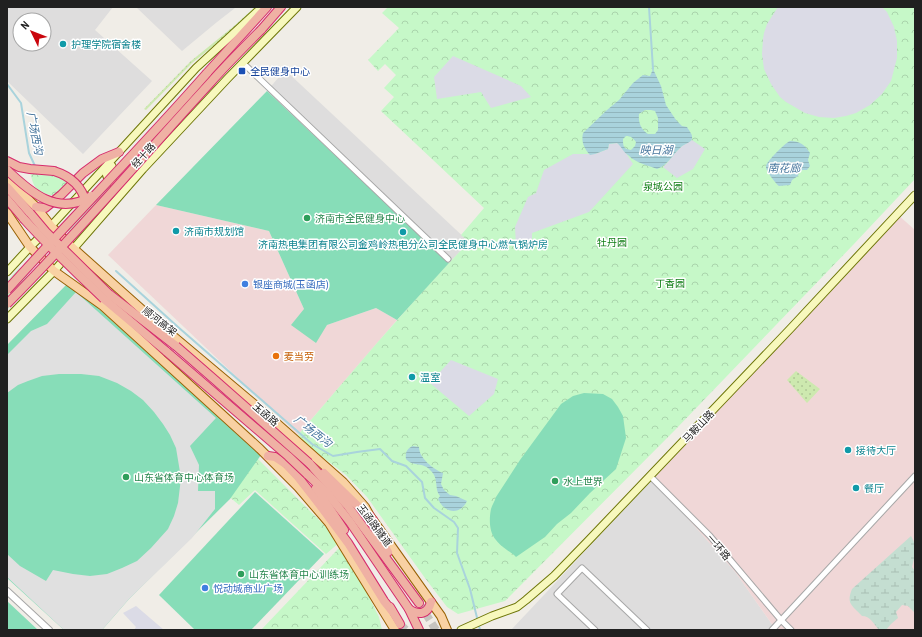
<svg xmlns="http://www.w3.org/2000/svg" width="922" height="637" font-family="'Archivo Narrow','Noto Sans SC',sans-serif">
  <defs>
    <pattern id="wetland-marsh" width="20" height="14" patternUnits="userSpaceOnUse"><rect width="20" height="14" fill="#c4ded1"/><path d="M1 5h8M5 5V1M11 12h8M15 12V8" fill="none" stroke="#a8beb3"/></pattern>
    <pattern id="park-crowns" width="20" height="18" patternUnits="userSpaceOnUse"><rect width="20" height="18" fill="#c6f8c8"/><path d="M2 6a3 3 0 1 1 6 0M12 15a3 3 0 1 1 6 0" fill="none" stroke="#aad4ac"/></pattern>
    <pattern id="garden-dots" width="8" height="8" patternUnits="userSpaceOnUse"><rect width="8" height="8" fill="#cde9af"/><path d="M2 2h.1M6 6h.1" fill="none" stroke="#b0c896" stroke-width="1.8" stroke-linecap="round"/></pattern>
    <pattern id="water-rules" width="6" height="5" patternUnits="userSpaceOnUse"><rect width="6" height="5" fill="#a9d3dc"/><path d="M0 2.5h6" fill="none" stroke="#91b5bc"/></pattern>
  </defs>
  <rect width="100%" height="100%" fill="#f0ede7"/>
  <g fill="#dedddd" fill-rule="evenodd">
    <path d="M7,7h106l-18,23 57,51 -69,73 -76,-73zM20,20h24v24h-24z"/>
    <polygon points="136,7 234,7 235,8 217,22 182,51"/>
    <polygon points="285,70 469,242 449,263 267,91"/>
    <polygon points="653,479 736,573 776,630 511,630"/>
  </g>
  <g fill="#f0d7d7">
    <polygon points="156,205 269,231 304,309 315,343 327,325 376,308 397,320 298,435 108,255"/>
    <polygon points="897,214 915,230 915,630 776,630 736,573 653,479"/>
  </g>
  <path fill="url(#wetland-marsh)" d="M911,536c7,11 4,19 1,31l3,4v42l-7,-7 -6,-1 -6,7 2,6 -7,6 -5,6h-7c-5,-6 -9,-14 -17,-14 -10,-11 -16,-12 -10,-27z"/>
  <g fill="url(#park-crowns)">
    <path d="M388,7h527v172l-62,66 -178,185 -170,171 -47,13 -11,-7 -22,-29 -58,-81 -21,-22 -38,-29 -10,-11c56,-65 111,-131 171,-193l-8,-7 23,-27 -103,-97 13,-14 -10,-9 12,-13 -11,-11 -7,7 -10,-11 31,-32 -17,-15z"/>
    <path d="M30,171l24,3 13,5 3,6 -12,12c-20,-5 -24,-5 -28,-26z"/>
    <polygon points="103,180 109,186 118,189 75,237 62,225"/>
    <polygon points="19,268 34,282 7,310 7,281"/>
    <polygon points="255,456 338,539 340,542 326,554 255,490 239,505 226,494"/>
    <polygon points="343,546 379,617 382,630 261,630 338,549"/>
  </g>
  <g fill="url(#garden-dots)">
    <polygon points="255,7 257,9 236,28 192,63 146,110 144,109 191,61 234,26"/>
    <polygon points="796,371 820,389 807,403 787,380"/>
  </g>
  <g fill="#87ddb8">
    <polygon points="267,91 449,263 397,320 376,308 327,325 316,343 291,325 304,309 269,231 156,205"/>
    <polygon points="69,282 261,455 230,499 129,599 102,630 64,630 7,578 7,345"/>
    <path d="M584,393l19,1 9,5 6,8 5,9 3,22 -10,31 -26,24 -19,20 -14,11 -12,13 -29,20c-5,-5 -16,-11 -20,-17 -7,-8 -7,-21 -5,-31 1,-4 4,-8 5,-12l24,-37 41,-56 12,-8z"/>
    <polygon points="255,492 324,554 251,630 195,630 159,595"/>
    <polygon points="7,601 38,630 7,630"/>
  </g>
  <polygon fill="#e0e0e0" points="76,292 216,418 190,446 199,465 198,491 215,491 215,509 192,538 129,599 102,630 64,630 7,577 7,554 20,566 46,581 53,570 73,574 90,576 107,574 122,568 137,561 151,548 168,529 174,516 178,503 181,478 176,448 170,435 163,424 154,412 143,400 131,391 117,383 99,376 81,374 59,374 42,376 28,381 18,385 7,393 7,355 31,331 47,324"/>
  <g fill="#dbdbe6">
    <polygon points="778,7 882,7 887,12 894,27 897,41 897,58 891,81 882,94 870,105 856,113 846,116 834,118 819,117 805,113 786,102 780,97 771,84 764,69 762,54 763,39 764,33 767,24"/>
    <polygon points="453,56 501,77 521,86 531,97 491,108 481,92 437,99 434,77"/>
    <polygon points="692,140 705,149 693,169 677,178 663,167 668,162 675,153 682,146"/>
    <polygon points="617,143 622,147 633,164 589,212 532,233 532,240 516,246 515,227 528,197 536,193 544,170 573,154 595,154 608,149 609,144"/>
    <polygon points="451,360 498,379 494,394 469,416 430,383"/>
    <polygon points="136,606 164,630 134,630 136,627 123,613"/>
  </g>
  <g fill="url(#water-rules)" fill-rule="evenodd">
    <path d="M653,69l8,17 5,19 10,15 6,6 5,1c2,4 6,7 5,12 -1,4 -9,5 -12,9 -8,7 -12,17 -23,21 -10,-4 -21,-6 -29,-14 -5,-3 -6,-8 -11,-12l-8,1 -1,5 -13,5 -5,1c-6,-7 -9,-13 -7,-22l24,-23 12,-10 14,-17 10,-8 7,1zM645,110h6l4,1 3,7v12l-3,4h-7c-7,-4 -10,-12 -9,-20zM626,136c5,0 7,2 10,6l-1,4 -4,4c-8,-1 -8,-4 -8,-11z"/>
    <path d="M790,141c10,0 15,4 20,12l-2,7 2,6 -3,4h-5l-3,2 -1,4 -6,4 -2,5 -11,1c-3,-2 -14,-16 -13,-20 1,-5 19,-23 24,-25z"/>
    <path d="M413,446l6,1c0,11 14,22 24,26l-2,11 3,6 6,5 6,1 11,5c-7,15 -23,12 -29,-2l2,-3c-6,-7 -1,-16 -8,-24 -10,-12 -18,-4 -26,-13 -1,-6 1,-11 7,-13z"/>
  </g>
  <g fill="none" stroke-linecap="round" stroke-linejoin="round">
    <g stroke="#a9d3dc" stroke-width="2">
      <polyline points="649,7 653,69"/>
      <polyline points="7,84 21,103 29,153 35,166"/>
      <polyline points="116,271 178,327 312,444 333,456 357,452 380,449 392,461 406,466 422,482 425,498 434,508 454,522 458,528 457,553 470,589 480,630"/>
    </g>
    <g stroke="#c6c4bf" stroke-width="8" stroke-dasharray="8 4" stroke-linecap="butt">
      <polyline points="419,603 436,630"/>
      <polyline points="400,624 406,630"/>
    </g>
    <g stroke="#a7a7a7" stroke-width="7">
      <g id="minor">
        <polyline points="243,63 448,259"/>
        <polyline points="650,476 710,536 781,620 791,630"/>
        <polyline points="595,630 557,594 582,568 647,630"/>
        <polyline points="772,630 915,476"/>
      </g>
    </g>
    <g stroke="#a7a7a7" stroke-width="8">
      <polyline id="tertiary" points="7,591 49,630"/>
    </g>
    <g stroke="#6e7608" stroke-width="9">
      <g id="secondary">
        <path d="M112,166l-6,6c1,10 7,12 16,13"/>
        <polyline points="7,272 30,247 51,226 196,68 261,8"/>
        <polyline points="7,319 54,271 143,169 228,78 297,7"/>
        <polyline points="461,630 492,616 517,607 526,600 554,576 588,541 791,328 915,195"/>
      </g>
    </g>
    <g stroke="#986104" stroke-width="10">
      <g id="primary">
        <polyline points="7,178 36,207 51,226 74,249 148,315 273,420 343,482 365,507 370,516 431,602 441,616 447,630"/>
        <polyline points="7,213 30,247 54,271 103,306 260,449 298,487 329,523 395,630"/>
      </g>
    </g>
    <g stroke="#d62c6d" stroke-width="10">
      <g id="trunk">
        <polyline points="261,30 281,7"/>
        <polyline points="207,73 267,7"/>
        <polyline points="7,161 19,167 30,169 54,171"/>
        <polyline points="7,187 30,213"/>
        <polyline points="7,199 24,219"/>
        <polyline points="36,207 45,208 61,195 83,173 102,159 119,152"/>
        <polyline points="109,294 176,346"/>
        <polyline points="104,299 167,352"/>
        <polyline points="268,456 275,457 287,465 298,477 319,504 348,543 384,601 392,611"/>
        <polyline points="309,463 347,505 419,603"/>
        <polyline points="324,473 366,514 370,516"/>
        <polyline points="307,474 328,494 350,522 409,609 419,630"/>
        <polyline points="316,488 344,530"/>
        <polyline points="373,520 376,532 388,552"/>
        <polyline points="390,607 400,624"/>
        <path d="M409,609c10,7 19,5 22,-7"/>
      </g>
    </g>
    <use href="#minor" stroke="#fff" stroke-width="5"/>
    <use href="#tertiary" stroke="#fff" stroke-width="6"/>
    <use href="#secondary" stroke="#f7f8bd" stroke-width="7"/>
    <use href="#primary" stroke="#f9d1a3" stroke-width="8"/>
    <use href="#trunk" stroke="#efb1a4" stroke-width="8"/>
    <g stroke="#d62c6d" stroke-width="10" stroke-linecap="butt">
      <g id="trunk-bridge">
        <path d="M7,170c23,22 51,47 84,26"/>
        <path d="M54,171c16,5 28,15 32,32"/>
        <polyline points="30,213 46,232 109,294"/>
        <path d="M24,219c25,28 53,54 80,80"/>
        <path d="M7,290c66,-73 135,-143 200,-217"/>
        <path d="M7,304c71,-71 136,-148 204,-222 16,-18 33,-35 50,-52"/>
        <polyline points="176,346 215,380 309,463"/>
        <polyline points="167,352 288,456 307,474"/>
      </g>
    </g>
    <use href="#trunk-bridge" stroke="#efb1a4" stroke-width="8"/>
  </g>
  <g fill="#0f9aa8" stroke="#fff" stroke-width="1.5">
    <circle cx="63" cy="44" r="4"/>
    <circle cx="176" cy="231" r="4"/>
    <circle cx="403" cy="232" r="4"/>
    <circle cx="412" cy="377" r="4"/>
    <circle cx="848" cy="450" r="4"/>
    <circle cx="856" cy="488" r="4"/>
  </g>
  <rect fill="#1a4fb4" stroke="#fff" stroke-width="1.5" x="238" y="67" width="8" height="8" rx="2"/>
  <g fill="#2e9e5b" stroke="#fff" stroke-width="1.5">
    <circle cx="307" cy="218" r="4"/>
    <circle cx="126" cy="477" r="4"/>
    <circle cx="555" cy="481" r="4"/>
    <circle cx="241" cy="574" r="4"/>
  </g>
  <g fill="#3f7fe0" stroke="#fff" stroke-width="1.5">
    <circle cx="245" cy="284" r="4"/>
    <circle cx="205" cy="588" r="4"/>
  </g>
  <circle fill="#e8710a" stroke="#fff" stroke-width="1.5" cx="276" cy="356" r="4"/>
  <g text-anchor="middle" stroke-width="3" stroke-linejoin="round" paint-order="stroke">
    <g font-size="10" fill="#0d838f" stroke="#fff" text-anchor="start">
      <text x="71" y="48">护理学院宿舍楼</text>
      <text x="184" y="235">济南市规划馆</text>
      <text x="403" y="248" text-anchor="middle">济南热电集团有限公司金鸡岭热电分公司全民健身中心燃气锅炉房</text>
      <text x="420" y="381">温室</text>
      <text x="856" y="454">接待大厅</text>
      <text x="864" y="492">餐厅</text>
    </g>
    <g font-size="10" fill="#164399" stroke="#fff" text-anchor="start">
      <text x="250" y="75">全民健身中心</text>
    </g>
    <g font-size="10" fill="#202020" stroke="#fff">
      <text transform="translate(143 155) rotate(-48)" y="4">经十路</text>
      <text transform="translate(160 321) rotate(38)" y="4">顺河高架</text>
      <text transform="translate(266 414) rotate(41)" y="4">玉函路</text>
      <text transform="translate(698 426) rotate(-46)" y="4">马鞍山路</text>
      <text transform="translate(375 525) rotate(53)" y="4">玉函路隧道</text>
      <text transform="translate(719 547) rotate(49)" y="4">一环路</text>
    </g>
    <g font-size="10" fill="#0f7d14" stroke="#fff">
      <text x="663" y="190">泉城公园</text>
      <text x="612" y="246">牡丹园</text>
      <text x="670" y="287">丁香园</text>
    </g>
    <g font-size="10" fill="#27864d" stroke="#fff" text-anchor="start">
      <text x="315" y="222">济南市全民健身中心</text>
      <text x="134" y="481">山东省体育中心体育场</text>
      <text x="563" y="485">水上世界</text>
      <text x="249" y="578">山东省体育中心训练场</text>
    </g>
    <g font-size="10" fill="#366cbe" stroke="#fff" text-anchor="start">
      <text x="253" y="288">银座商城(玉函店)</text>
      <text x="213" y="592">悦动城商业广场</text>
    </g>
    <g font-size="10" fill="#c56008" stroke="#fff" text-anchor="start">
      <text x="284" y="360">麦当劳</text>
    </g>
    <g font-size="11" font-style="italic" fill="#48779e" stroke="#fff">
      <text transform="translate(35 133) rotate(79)" y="4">广场西沟</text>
      <text x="656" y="154">映日湖</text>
      <text x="784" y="172">南花廊</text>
      <text transform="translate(313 431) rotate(38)" y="4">广场西沟</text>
    </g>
  </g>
  <rect width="922" height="637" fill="none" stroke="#202020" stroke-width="16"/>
  <g transform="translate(32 32) rotate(313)"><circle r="19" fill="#ffffff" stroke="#a6a6a6"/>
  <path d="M0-3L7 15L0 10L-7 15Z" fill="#ca060d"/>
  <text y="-6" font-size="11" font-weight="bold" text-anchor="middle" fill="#202020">N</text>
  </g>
</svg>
